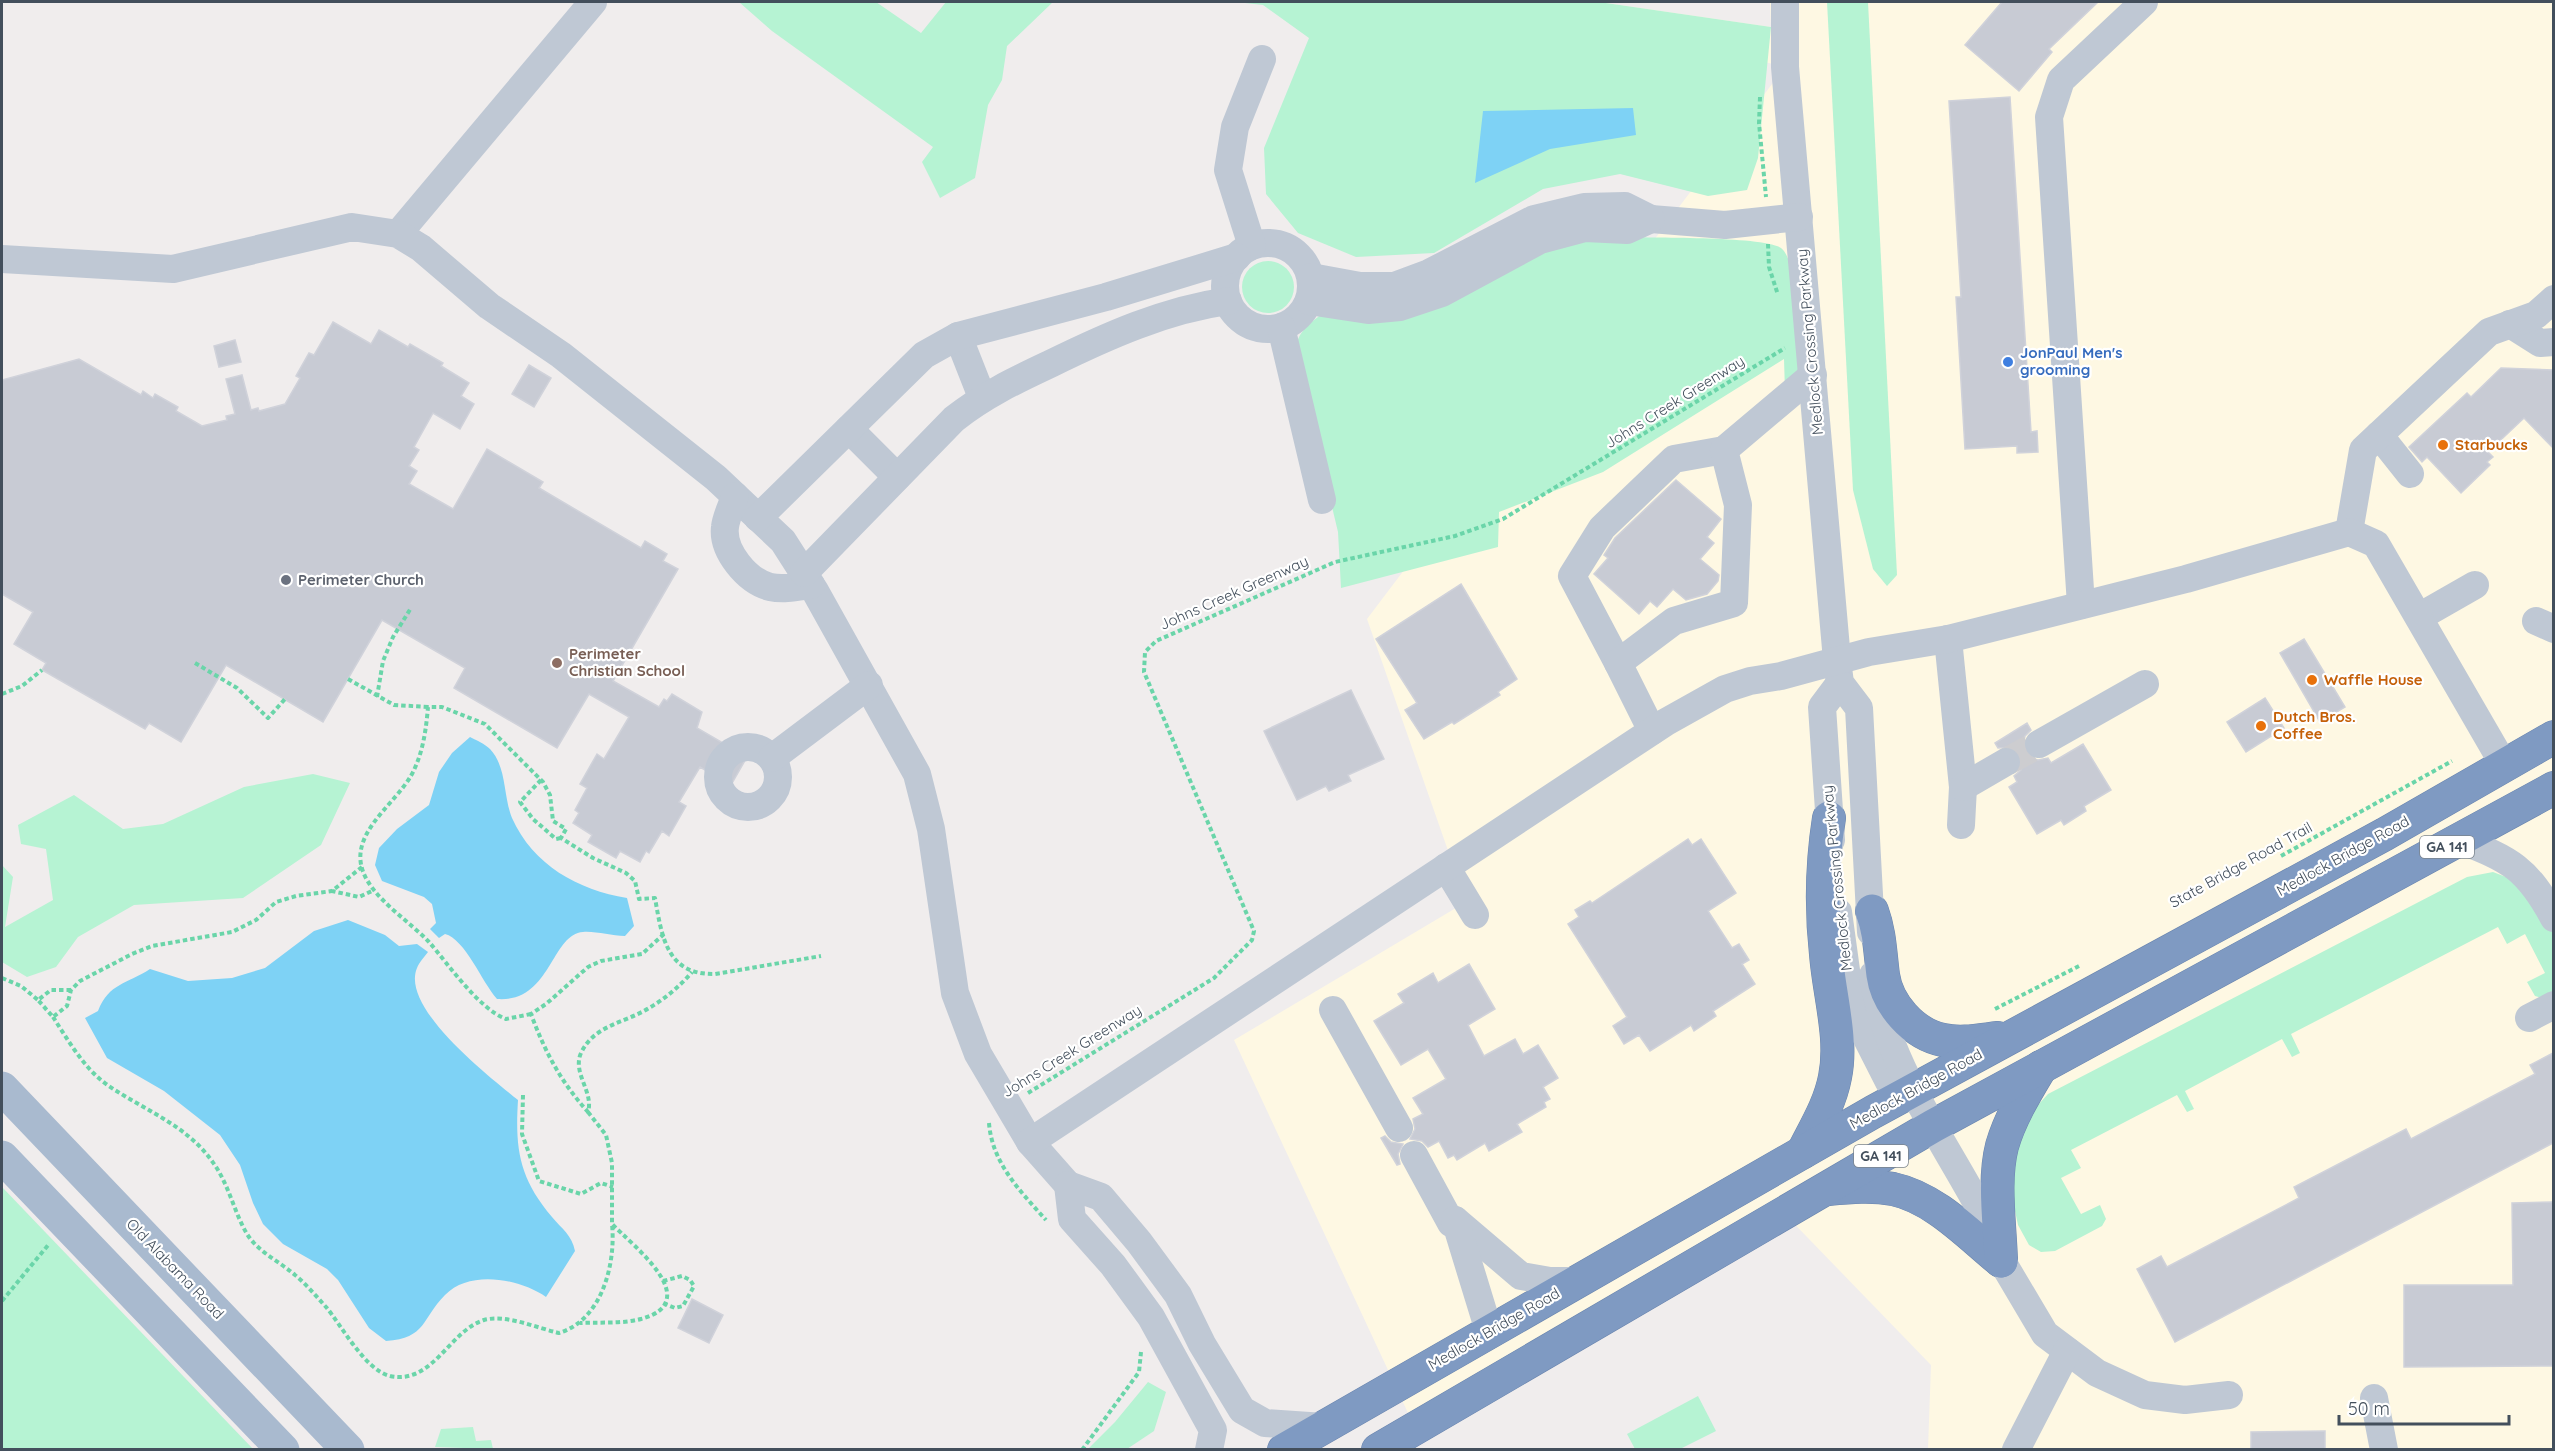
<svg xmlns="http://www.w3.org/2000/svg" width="2555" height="1451" font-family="Quicksand,sans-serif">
  <rect width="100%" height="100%" fill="#f0eded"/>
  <polygon fill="#fef8e3" points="1519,2 1599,2 1771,27 1770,2 2553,2 2553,1449 1928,1449 1931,1365 1776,1205 1416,1430 1234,1040 1466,902 1367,619 1785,67"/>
  <g fill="#b6f3d3">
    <polygon points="739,2 876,2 921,33 946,2 1053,2 1007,46 1002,80 988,105 975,178 940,198 922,162 933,147 772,31"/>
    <polygon points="1236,2 1599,2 1771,27 1758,158 1747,190 1708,196 1620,174 1543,189 1434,253 1356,257 1298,233 1266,194 1264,148 1309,38 1263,5"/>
    <polygon points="1827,2 1868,2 1897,575 1887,586 1873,569 1853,490"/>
    <path d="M1620,237c28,1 144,-1 161,11 19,14 17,106 18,131l-14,13 -1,-33 -181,113 -104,40 -1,35 -157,41 -3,-56 -43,-180c2,-21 15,-29 31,-41l243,-71z"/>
    <circle cx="1268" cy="287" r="26"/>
    <polygon points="313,774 350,783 321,845 243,898 134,905 78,937 56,967 27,977 2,962 2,865 13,877 5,927 53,900 46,849 21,844 18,825 74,795 123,829 163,824 244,787"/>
    <polygon points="2493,872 2519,882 2553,930 2553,993 2542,998 2535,996 2527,982 2545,973 2525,934 2507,944 2498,927 2291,1034 2300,1053 2292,1057 2282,1039 2185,1091 2194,1109 2187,1112 2177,1095 2071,1150 2081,1168 2061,1178 2081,1214 2100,1205 2106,1219 2102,1226 2055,1251 2041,1252 2029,1245 2018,1225 2011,1192 2017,1128 2048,1094 2467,877"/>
    <polygon points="2,1187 253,1449 2,1449"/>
    <polygon points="1148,1382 1166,1392 1154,1431 1127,1449 1088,1449 1115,1422"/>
    <polygon points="1698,1396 1716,1431 1680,1449 1635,1449 1627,1434"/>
    <polygon points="473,1427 476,1441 491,1440 493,1449 435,1447 441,1429"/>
  </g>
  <g fill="#7ed2f5">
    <polygon points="1633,108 1636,135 1550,149 1475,183 1483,111"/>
    <path d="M470,737c6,3 15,7 20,12 17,18 13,47 22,69 21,47 66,72 115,80l7,28 -9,10c-14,0 -29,-5 -42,-4 -32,2 -32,71 -86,67 -15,-17 -32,-60 -52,-65l-6,4 -9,-9 6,-6 -4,-19 -8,-7 -42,-16 -7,-16 4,-17 18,-19 32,-24 10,-33 13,-19z"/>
    <path d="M348,920l37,15 14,11 18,-2 11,8c-4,5 -9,11 -11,16 -17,40 74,110 101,132 -3,49 1,78 34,117 10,12 20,18 23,34l-29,46c-26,-18 -76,-28 -101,-2 -24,24 -18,43 -59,46l-17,-13 -31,-48 -11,-11 -44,-25 -20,-20 -10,-21 -13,-38 -20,-30 -56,-44 -57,-33 -22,-40 13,-7c11,-28 29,-27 52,-42l38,12 44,-3 33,-10 49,-37z"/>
  </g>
  <g fill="#c8cbd4" stroke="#d0d2da" stroke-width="1.5">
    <polygon points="2002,2 2098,2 2049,49 2052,52 2019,91 1965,45"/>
    <polygon points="2010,97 2031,432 2037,431 2038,452 2017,453 2017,446 1965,449 1956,297 1961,297 1949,101"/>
    <polygon points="333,322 371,344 379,330 408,347 410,344 443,363 441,366 469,383 461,396 474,404 460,429 433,413 414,447 419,450 409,466 417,471 409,484 453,509 487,449 543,482 539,488 641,548 645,541 667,554 663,561 678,569 613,681 659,707 664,699 667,701 672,694 702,712 697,728 747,757 731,785 700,767 679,802 686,806 669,836 662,831 649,853 646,851 640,862 620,851 616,858 588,842 592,835 573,823 579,813 575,810 587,788 580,784 597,754 604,759 629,717 589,694 557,748 454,688 465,668 382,620 323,722 226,665 181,742 149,723 145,729 42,670 46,663 14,644 33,612 2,594 2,380 79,359 141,395 143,391 153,398 155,394 178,407 176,411 202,426 227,420 226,416 235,414 226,379 242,375 251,410 258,408 259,411 285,404 300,378 296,376 309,353 314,355"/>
    <polygon points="235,340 241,362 219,367 214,346"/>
    <polygon points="529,365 551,378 534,407 512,394"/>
    <polygon points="2501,368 2553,370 2553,448 2524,418 2488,452 2493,457 2487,462 2490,465 2461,493 2427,457 2422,462 2409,447 2467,393 2471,397"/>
    <polygon points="1676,480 1721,519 1707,537 1714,543 1700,559 1719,575 1718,581 1707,594 1686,600 1673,589 1657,607 1650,601 1639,614 1594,574 1608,558 1604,555 1615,538"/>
    <polygon points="1461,584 1517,679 1498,692 1500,695 1454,724 1452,722 1424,739 1405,710 1417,703 1376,639"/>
    <polygon points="2304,639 2345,707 2320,722 2280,653"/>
    <polygon points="1351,690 1384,759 1348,775 1351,781 1329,791 1326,786 1297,800 1264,731"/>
    <polygon points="2265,698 2284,728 2246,752 2227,722"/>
    <polygon points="2027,723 2031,730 2025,736 2023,744 2030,758 2038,760 2048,758 2051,763 2083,744 2111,790 2084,806 2086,811 2064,825 2061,820 2037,834 2009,787 2017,782 2014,776 2021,770 2020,754 2014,747 1998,748 1995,743"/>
    <polygon points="1688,839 1692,845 1701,839 1736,893 1708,911 1732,948 1739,944 1749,960 1742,964 1755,984 1713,1011 1716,1016 1694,1031 1691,1025 1650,1051 1639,1035 1624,1044 1613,1026 1627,1017 1568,924 1579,917 1575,910 1590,901 1592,903"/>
    <polygon points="1469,964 1495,1009 1468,1025 1484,1056 1515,1039 1523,1054 1538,1045 1558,1078 1543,1087 1550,1099 1544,1102 1546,1107 1517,1124 1522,1132 1489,1151 1485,1143 1457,1160 1454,1155 1448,1158 1439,1141 1428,1147 1422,1141 1410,1139 1415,1129 1413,1119 1423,1114 1413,1098 1446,1079 1428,1049 1401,1065 1374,1021 1404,1003 1398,994 1433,973 1438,983"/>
    <polygon points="2553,1053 2553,1143 2175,1342 2137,1269 2161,1256 2167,1267 2299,1198 2294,1187 2406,1129 2411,1139 2535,1074 2530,1065"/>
    <polygon points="1385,1136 1391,1142 1403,1144 1398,1154 1400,1164 1397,1165 1381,1138"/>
    <polygon points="2553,1202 2553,1366 2404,1367 2404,1285 2513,1285 2512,1203"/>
    <polygon points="692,1299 723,1315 709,1343 678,1328"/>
    <polygon points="2325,1431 2325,1449 2251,1449 2251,1432"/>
  </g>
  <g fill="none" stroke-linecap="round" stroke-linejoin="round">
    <polyline stroke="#cdcdd0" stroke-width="28" stroke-dasharray="28 14" stroke-linecap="butt" points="2006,762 2039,744"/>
    <g stroke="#6a85ae" stroke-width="34">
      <g id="highway">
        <path d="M1872,911c8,22 8,41 11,64 4,29 30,59 60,65 18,4 37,0 55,-2"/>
        <path d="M1803,1152c12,-24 27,-48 32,-75 8,-39 -6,-83 -9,-123 -5,-45 -4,-91 3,-136"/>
        <path d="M1828,1189c22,-2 44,-4 65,0 42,9 76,46 108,72"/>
        <path d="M2001,1261c-1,-36 -8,-80 1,-115 8,-28 24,-54 39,-79"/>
        <polyline points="1284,1450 1873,1112 2385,834 2554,737"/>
        <polyline points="1378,1450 1933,1126 2554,788"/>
      </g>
    </g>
    <g stroke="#6ad5a9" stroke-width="4" stroke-dasharray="4.5 3" stroke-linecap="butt">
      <polyline points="1760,97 1759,123 1766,197"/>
      <polyline points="1768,244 1769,267 1778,295"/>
      <polyline points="195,663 237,688 268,718 285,699"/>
      <polyline points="348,679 394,705 428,707"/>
      <polyline points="2,694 22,686 42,670"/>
      <polyline points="377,697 383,661 393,637 411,608"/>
      <polyline points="541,780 520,802 533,819 556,839 561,838"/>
      <polyline points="2281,856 2452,761"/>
      <polyline points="362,867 332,891 359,897 374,890"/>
      <path d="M664,934l-22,20 -41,7 -13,6 -42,37 -15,10c14,38 30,68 57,98 6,-20 -16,-39 -7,-59 13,-28 44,-30 68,-45 16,-9 31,-22 43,-36"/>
      <polyline points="2,978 21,986 38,1000"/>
      <polyline points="71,990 51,990 38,1000 53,1017 67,1006 71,990 80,981 132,954 152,946 232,932 256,920 276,902 296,896 332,891"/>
      <polyline points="1995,1009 2079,966"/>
      <path d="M531,1014l-25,5c-27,-10 -57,-54 -77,-77 -19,-20 -48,-38 -62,-62 -25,-43 27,-73 45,-106 11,-21 14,-44 16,-67h14l43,17 58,58 7,13 3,26 13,8 -5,9 32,20 33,15 9,8 4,18 16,-1c7,40 12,77 60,76l106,-18"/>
      <path d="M53,1017c15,23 30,50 53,67 37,26 82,41 108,80 15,21 20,48 33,70 11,18 32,27 48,41 11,9 21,21 31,32 16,19 39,63 64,69 43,9 59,-45 94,-56 22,-6 53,8 75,13 43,-13 57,-69 53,-109 20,21 94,77 29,95 -19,5 -41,3 -61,4"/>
      <polyline points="1028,1093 1214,978 1252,940 1254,931 1144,672 1145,652 1156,641 1335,562 1455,536 1503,519 1785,348"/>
      <polyline points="523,1095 522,1134 539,1181 581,1194 601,1183 613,1187"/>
      <polyline points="588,1112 606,1135 612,1163 612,1224"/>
      <path d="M989,1123c3,40 31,68 57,97"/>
      <polyline points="663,1281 682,1276 690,1280 694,1286 683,1306 675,1308 665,1304"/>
      <polyline points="2,1301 49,1244"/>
      <polyline points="1082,1450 1139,1372 1141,1352"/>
    </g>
    <g stroke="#bfc8d4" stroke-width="28">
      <polyline points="1785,2 1785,67 1837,660 1840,683 1859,708 1871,932"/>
      <polyline points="1651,219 1725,225 1799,217"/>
      <polyline points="398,234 593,2"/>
      <circle cx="1268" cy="286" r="43"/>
      <polyline points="1252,246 1228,170 1235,127 1262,59"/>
      <polyline points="2,259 173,269 352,227 398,234 421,248 489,306 561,355 716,478 783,541 815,591 917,774 931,829 955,993 978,1054 1030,1142 1068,1185"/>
      <polyline points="1309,301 1368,310 1400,307 1442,293 1540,240 1585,228 1627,230 1651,219 1625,206 1584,207 1534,219 1429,273 1394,286 1360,286 1311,277"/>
      <polyline points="2510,324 2540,343 2554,342"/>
      <polyline points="1281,327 1322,500"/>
      <polyline points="958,336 982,397"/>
      <polyline points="849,429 897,477"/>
      <polyline points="2379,435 2410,474"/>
      <path d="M735,496c-3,10 -9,21 -10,31 -3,24 22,54 45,60 14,3 27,0 41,-2"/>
      <polyline points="758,518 924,355 958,336 1106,297 1237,257"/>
      <polyline points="2349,532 2363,450 2489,332 2536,315 2554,299"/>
      <path d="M804,573l150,-154c30,-24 62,-39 96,-55 57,-28 115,-54 178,-63"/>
      <polyline points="2081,605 2049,117 2061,80 2144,2"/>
      <polyline points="2419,617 2475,585"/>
      <polyline points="2536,621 2554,629"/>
      <polyline points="1948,639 1963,787 1961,825"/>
      <polyline points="1618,663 1572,576 1602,528 1674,459 1724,450"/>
      <polyline points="1652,731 1618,663 1674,621 1734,603 1738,505 1724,450 1813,375"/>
      <polyline points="2039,744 2145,684"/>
      <circle cx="748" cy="777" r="30"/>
      <polyline points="772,758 869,685"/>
      <polyline points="1963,787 2006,762"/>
      <polyline points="1831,840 1822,707 1840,683"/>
      <path d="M2460,840c51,20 67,28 94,78"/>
      <polyline points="1446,867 1475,915"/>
      <polyline points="1838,912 1848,985 1859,1023 1889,1082"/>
      <path d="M1873,975c12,85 66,158 106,232l2,19 64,108 52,39 48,22 40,5 44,-5"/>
      <polyline points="1333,1010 1399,1128"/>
      <polyline points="2529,1018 2554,1005"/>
      <polyline points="1030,1142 1666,722 1725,689 1750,681 1781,676 1869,652 1948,639 2186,579 2349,532 2376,544 2504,765"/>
      <polyline points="1414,1155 1451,1223"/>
      <polyline points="1455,1220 1521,1276 1550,1281 1577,1281"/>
      <polyline points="1455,1220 1489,1331"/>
      <polyline points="2374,1398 2384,1450"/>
      <polyline points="1209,1450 1213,1430 1151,1317 1113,1265 1072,1219 1068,1185 1101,1197 1139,1242 1178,1295 1202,1344 1242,1410 1265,1423 1324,1427"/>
      <polyline points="2016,1450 2067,1351"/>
    </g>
    <g stroke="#a9bacf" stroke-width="33">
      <polyline points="2,1088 348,1450"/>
      <polyline points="2,1157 283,1450"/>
    </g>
    <use href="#highway" stroke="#7f9ac2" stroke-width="33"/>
  </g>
  <circle fill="#3f7fe0" stroke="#fff" stroke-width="2" cx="2008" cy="362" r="6"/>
  <g fill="#e8710a" stroke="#fff" stroke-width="2">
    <circle cx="2443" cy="445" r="6"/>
    <circle cx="2312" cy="680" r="6"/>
    <circle cx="2261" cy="726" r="6"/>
  </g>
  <circle fill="#6b7280" stroke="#fff" stroke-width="2" cx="286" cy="580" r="6"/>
  <circle fill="#8d6e63" stroke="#fff" stroke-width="2" cx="557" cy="663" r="6"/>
  <g text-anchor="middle" stroke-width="4.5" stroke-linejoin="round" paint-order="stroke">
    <g fill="#fff" stroke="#7b848d" stroke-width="1.5">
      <rect x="2420" y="836" width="54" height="22" rx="4.5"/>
      <rect x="1854" y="1145" width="54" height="22" rx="4.5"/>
    </g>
    <g font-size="14" font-weight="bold" fill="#434f5c">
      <text x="2447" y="852">GA 141</text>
      <text x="1881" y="1161">GA 141</text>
    </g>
    <g font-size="15" fill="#434f5c" stroke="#fff">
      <text transform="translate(1810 342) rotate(-95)" y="5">Medlock Crossing Parkway</text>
      <text transform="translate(1675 402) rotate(-32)" y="5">Johns Creek Greenway</text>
      <text transform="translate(1234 593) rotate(-24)" y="5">Johns Creek Greenway</text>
      <text transform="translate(2343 856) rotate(-29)" y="5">Medlock Bridge Road</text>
      <text transform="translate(2241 865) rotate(-29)" y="5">State Bridge Road Trail</text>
      <text transform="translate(1837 878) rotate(-96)" y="5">Medlock Crossing Parkway</text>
      <text transform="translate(1072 1051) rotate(-32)" y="5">Johns Creek Greenway</text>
      <text transform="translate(1916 1089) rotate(-29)" y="5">Medlock Bridge Road</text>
      <text transform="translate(175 1269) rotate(46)" y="5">Old Alabama Road</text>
      <text transform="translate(1494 1329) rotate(-30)" y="5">Medlock Bridge Road</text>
    </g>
    <g font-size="15" font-weight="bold" fill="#366cbe" stroke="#fff" text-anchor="start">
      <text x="2020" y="358">JonPaul Men's<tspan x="2020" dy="17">grooming</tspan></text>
    </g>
    <g font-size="15" font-weight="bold" fill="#c56008" stroke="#fff" text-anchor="start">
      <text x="2455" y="450">Starbucks</text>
      <text x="2324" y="685">Waffle House</text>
      <text x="2273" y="722">Dutch Bros.<tspan x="2273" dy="17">Coffee</tspan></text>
    </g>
    <g font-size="15" font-weight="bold" fill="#5b616d" stroke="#fff" text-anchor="start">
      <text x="298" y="585">Perimeter Church</text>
    </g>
    <g font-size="15" font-weight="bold" fill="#785e54" stroke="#fff" text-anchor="start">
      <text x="569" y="659">Perimeter<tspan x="569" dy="17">Christian School</tspan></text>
    </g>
  </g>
  <rect width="2555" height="1451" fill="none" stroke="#434f5c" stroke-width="6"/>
  <path d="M2339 1415v9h170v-9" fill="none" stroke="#434f5c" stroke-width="3"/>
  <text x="2348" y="1415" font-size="18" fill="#434f5c" stroke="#ffffff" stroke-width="4.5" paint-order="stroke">50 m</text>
</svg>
